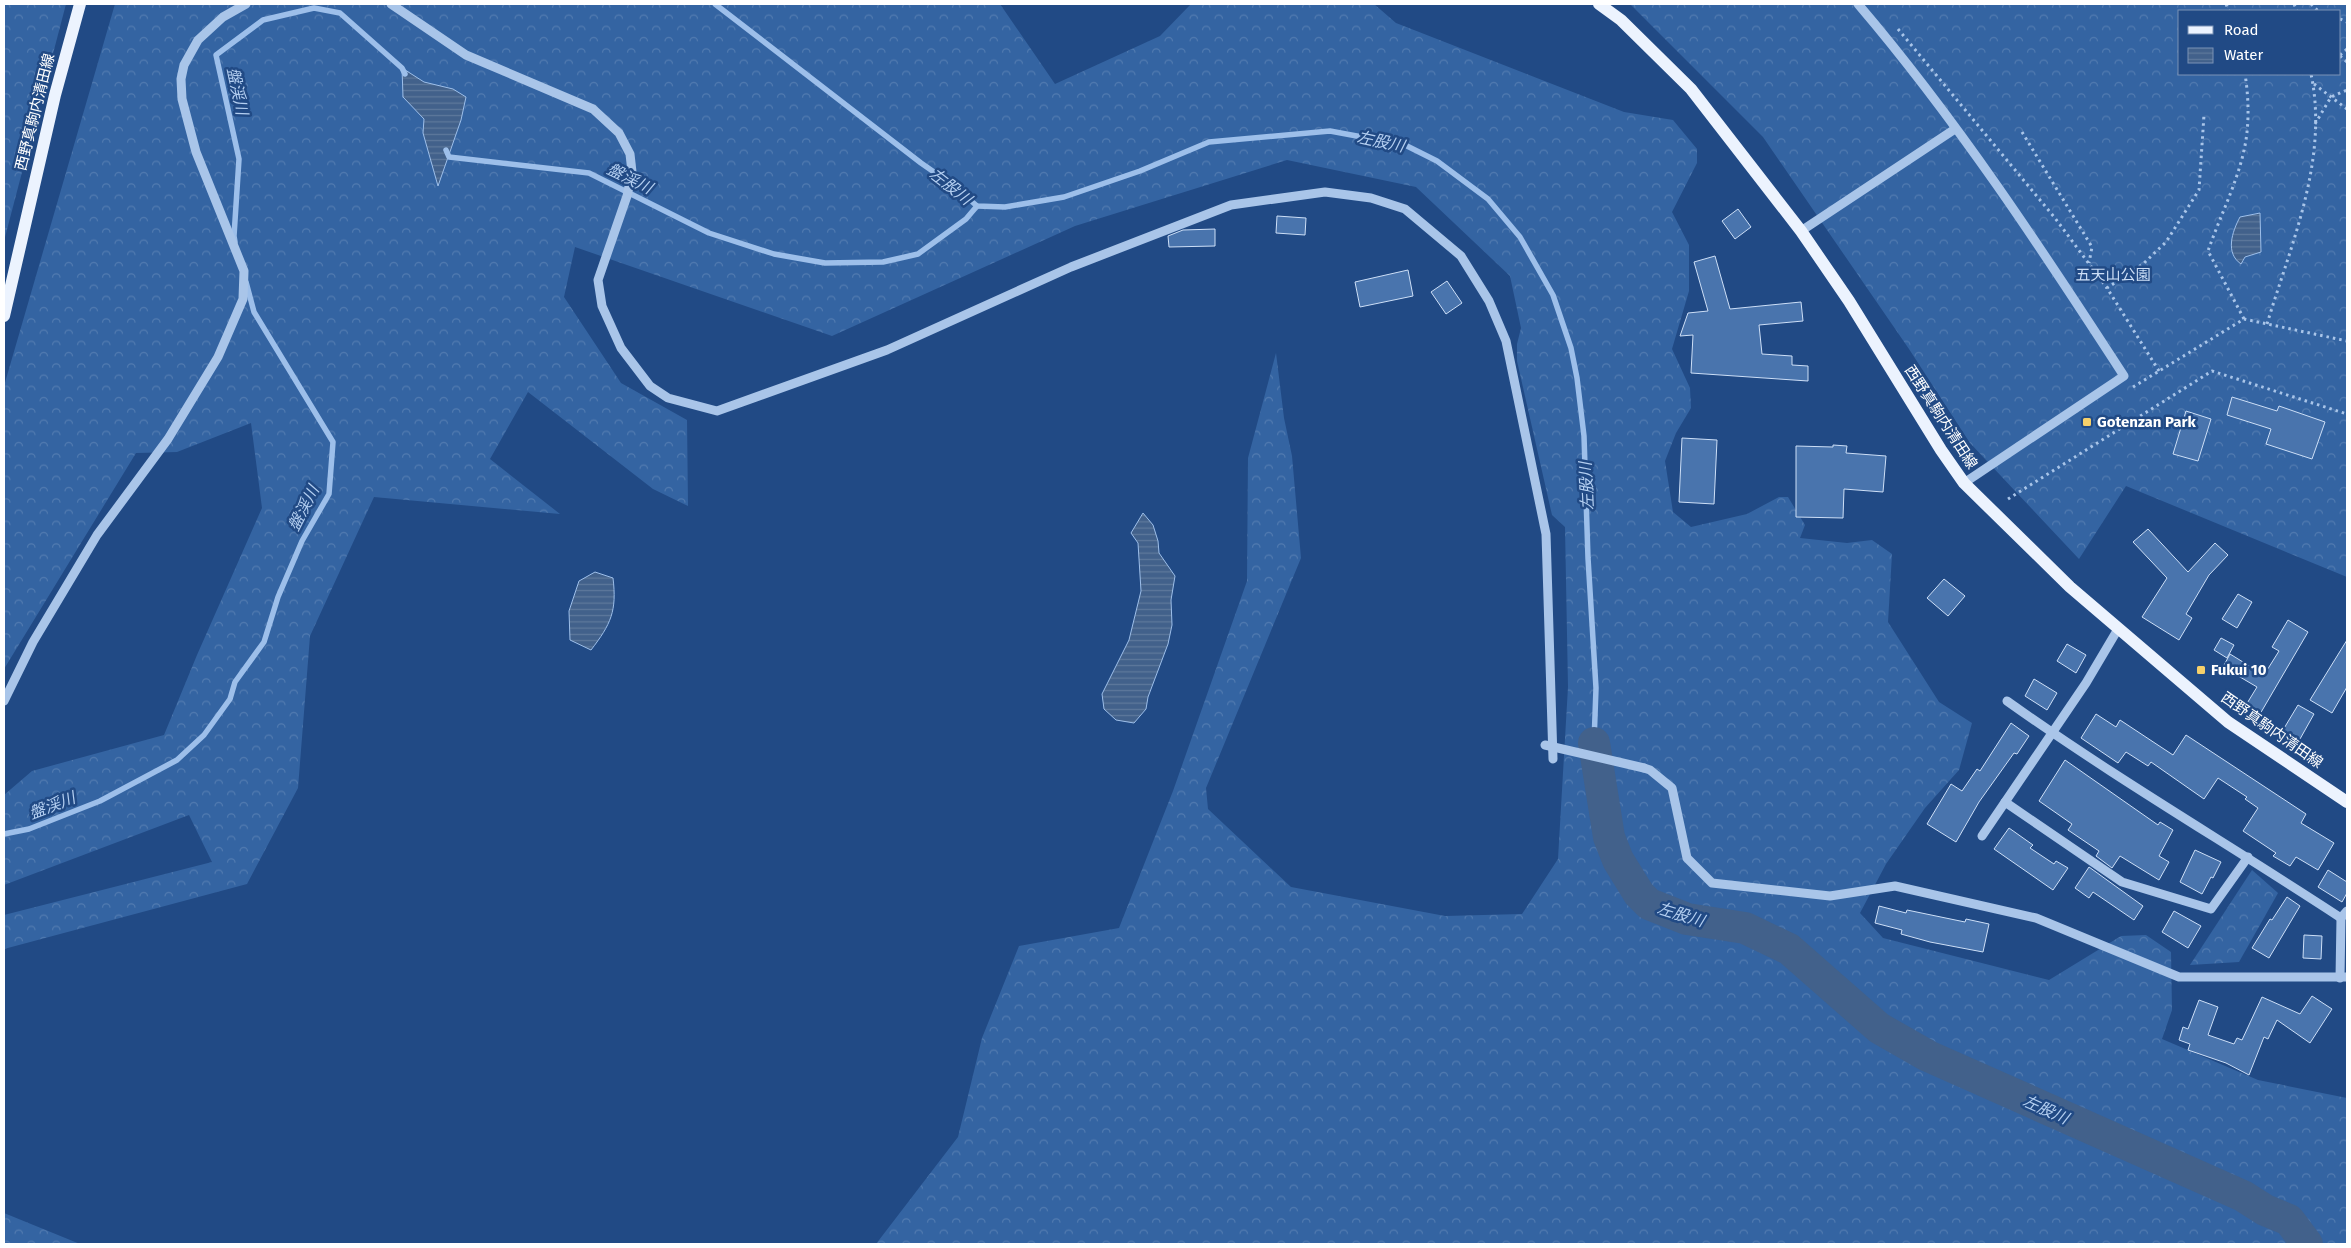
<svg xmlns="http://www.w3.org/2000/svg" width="2351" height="1248" font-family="'Fira Sans','Noto Sans JP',sans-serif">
  <defs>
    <pattern id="forest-crowns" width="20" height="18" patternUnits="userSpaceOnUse" patternTransform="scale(1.25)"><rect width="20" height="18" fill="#3464a2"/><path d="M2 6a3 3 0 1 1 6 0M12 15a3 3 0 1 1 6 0" fill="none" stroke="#527bb0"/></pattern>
    <pattern id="water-rules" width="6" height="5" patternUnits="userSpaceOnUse" patternTransform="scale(1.25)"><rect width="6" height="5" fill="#42618b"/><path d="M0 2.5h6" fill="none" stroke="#5e799c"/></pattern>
  </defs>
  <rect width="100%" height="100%" fill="#214a85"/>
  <g fill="url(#forest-crowns)" fill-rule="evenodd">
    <polygon points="4,4 66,4 4,241"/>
    <polygon points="115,4 1000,4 1055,84 1160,36 1191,4 1374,4 1396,23 1624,112 1673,120 1697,149 1697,163 1672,212 1689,245 1689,291 1672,349 1690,388 1691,408 1676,433 1665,461 1673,512 1691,527 1747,514 1779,497 1788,497 1805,525 1800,538 1847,543 1872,540 1892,554 1888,622 1939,702 1972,723 1959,770 1925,808 1886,864 1860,913 1883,938 2049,980 2121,936 2146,935 2171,952 2172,1010 2162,1039 2258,1080 2347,1098 2347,1244 876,1244 958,1137 982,1038 1019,946 1119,928 1173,791 1247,581 1248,458 1276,353 1284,418 1292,456 1301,558 1206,788 1208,809 1291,887 1445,916 1522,914 1558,859 1568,687 1565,527 1552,515 1517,361 1517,344 1521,328 1510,276 1416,187 1287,160 1075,226 832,336 575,247 564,297 621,383 687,420 688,506 653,489 528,392 490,459 560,514 374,497 310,636 298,788 247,884 4,949 4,915 212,862 189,815 4,885 4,795 32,771 164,735 197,655 262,508 251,423 177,452 136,453 4,669 4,386"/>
    <path d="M1630,4h717v573l-221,-91 -47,73 -109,-116 -61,-94 -146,-212zM2180,11h160v63h-160z"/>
    <polygon points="2252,870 2278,893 2239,962 2190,965"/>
    <polygon points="4,1213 80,1244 4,1244"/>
  </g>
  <g fill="url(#water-rules)" stroke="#9dbfea">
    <polygon points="402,68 424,82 453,89 466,97 461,120 438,186 423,133 424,119 403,97"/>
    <path d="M2260,213l1,39 -16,5 -4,7c-16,-11 -9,-32 -1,-47z"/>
    <polygon points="1143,513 1153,525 1158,541 1159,553 1175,576 1171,600 1172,625 1168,644 1148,697 1146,709 1134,723 1116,720 1104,709 1102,694 1129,640 1141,591 1138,543 1131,533"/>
    <path d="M595,572l18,6c4,33 -2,46 -22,72l-21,-10 -1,-29 10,-30z"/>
  </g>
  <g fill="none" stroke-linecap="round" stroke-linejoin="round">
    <g stroke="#9dbfea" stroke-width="5.5">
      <polyline points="715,4 921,163 954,186 977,206 1005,207 1064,197 1140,171 1209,142 1330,131 1405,145 1437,161 1488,199 1520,237 1553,295 1571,348 1577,378 1584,436 1588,558 1596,688 1594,743"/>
      <polyline points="446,150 449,157 589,173 709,233 774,254 825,263 883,262 918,254 966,219 977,206"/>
      <polyline points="235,242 234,236 239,159 216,55 263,20 314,8 340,13 402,68 405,74"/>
      <polyline points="4,834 29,829 100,801 177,760 204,735 230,699 235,682 264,642 278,597 302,541 329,494 333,442 254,312 246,282"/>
    </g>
    <polyline stroke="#42618b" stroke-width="32" points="1594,743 1609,837 1618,860 1639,894 1649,904 1687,919 1745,928 1789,949 1879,1028 1928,1056 2243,1196 2265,1210 2289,1220 2307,1244"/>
  </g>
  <g fill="#4974ad" stroke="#cddff7">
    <polygon points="1738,209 1751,227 1735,239 1722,221"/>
    <polygon points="1277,216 1306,218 1305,235 1276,233"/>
    <polygon points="1215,229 1215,246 1169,247 1168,236 1183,230"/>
    <polygon points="1715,256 1730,309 1801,302 1803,321 1759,325 1762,354 1792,356 1792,365 1808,366 1808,381 1691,373 1693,335 1680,336 1688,313 1708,311 1694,262"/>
    <polygon points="1408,270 1413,296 1360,307 1355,282"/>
    <polygon points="1447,281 1462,303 1446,314 1431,292"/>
    <polygon points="2232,397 2277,411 2279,406 2325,422 2312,459 2266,444 2271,429 2227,415"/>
    <polygon points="2186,411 2211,419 2198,461 2173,454"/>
    <polygon points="1682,438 1717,440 1714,504 1679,502"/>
    <polygon points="1833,445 1847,446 1846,453 1886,456 1883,492 1844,489 1843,518 1796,517 1796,446 1833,447"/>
    <polygon points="2148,529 2188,572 2215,543 2228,555 2209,575 2186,614 2192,618 2179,640 2142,617 2167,578 2133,542"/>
    <polygon points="1944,579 1965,596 1948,616 1927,598"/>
    <polygon points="2238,594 2252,602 2237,628 2222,619"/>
    <polygon points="2288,620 2308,632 2260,714 2246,705 2257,687 2223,667 2230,654 2264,675 2279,651 2272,647"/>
    <polygon points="2221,638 2234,645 2227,658 2214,650"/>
    <polygon points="2347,640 2347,687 2332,713 2310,700"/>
    <polygon points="2067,644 2086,655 2076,673 2057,661"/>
    <polygon points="2034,679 2057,693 2047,710 2025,696"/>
    <polygon points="2298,705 2314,714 2300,739 2283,730"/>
    <polygon points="2096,714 2116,727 2120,720 2173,755 2186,735 2306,814 2301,823 2334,843 2318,870 2296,857 2290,866 2273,856 2276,853 2243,831 2258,808 2245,799 2247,797 2218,778 2204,799 2151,762 2148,766 2126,752 2118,763 2081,738"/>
    <polygon points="2011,723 2029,736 2017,754 2014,753 1979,802 1956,842 1927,824 1951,784 1962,791 1977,769 1980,771"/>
    <polygon points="2065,760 2158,825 2160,822 2173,830 2159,856 2169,862 2159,880 2120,856 2112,868 2096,856 2099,851 2068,830 2072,824 2039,801"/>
    <polygon points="2009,828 2033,845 2030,848 2054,864 2056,861 2068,868 2053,890 1994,849"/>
    <polygon points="2195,850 2221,862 2213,878 2211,877 2202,894 2180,882"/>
    <polygon points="2089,867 2143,906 2134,920 2093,892 2089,898 2075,888"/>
    <polygon points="2328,870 2347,882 2347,893 2342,902 2318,887"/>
    <polygon points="2287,897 2300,906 2269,958 2252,948 2270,919 2272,920"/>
    <polygon points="1879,906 1906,913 1907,910 1965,922 1966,919 1989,924 1983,952 1930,942 1901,934 1902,930 1875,923"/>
    <polygon points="2174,911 2201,926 2188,948 2162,932"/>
    <polygon points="2304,935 2322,936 2321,959 2303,958"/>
    <polygon points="2312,996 2332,1009 2310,1043 2277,1020 2268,1039 2264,1037 2249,1075 2226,1063 2188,1050 2190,1044 2179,1040 2183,1027 2188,1029 2199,1000 2218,1007 2208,1035 2234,1044 2237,1038 2242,1040 2262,997 2300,1014"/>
  </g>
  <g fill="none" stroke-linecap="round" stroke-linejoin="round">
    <g stroke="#a9c5e9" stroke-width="3" stroke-dasharray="2.5 4" stroke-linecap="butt">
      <polyline points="2226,4 2229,11"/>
      <polyline points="2294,4 2297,11"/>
      <polyline points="2311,4 2318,11"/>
      <polyline points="2340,19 2347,22"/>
      <polyline points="1898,29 2055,218 2107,288"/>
      <polyline points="2340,55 2347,49"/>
      <polyline points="2340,56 2347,62"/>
      <polyline points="2314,84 2347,109"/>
      <polyline points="2315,124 2331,97 2347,90"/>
      <polyline points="2022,132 2092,247 2089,263"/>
      <path d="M2244,319l-36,-68c13,-38 35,-79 39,-119 2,-19 1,-39 -2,-58"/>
      <path d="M2267,324c24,-80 62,-165 44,-250"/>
      <polyline points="2159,371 2107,288 2143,264 2166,242 2199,190 2204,115"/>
      <polyline points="2133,387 2244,319 2347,341"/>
      <polyline points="2008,499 2212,371 2347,414"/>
    </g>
    <g stroke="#a9c5e9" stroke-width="9">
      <polyline points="391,4 466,55 593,109 619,133 630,154 632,172 627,196 598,280 602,306 621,348 650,386 668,398 717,411 887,350 1071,267 1231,205 1325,192 1371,198 1405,209 1461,256 1489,301 1506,341 1546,534 1553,759"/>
      <path d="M1858,4c99,116 183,244 266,372l-160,107"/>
      <polyline points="1801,231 1955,129"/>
      <polyline points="4,701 33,642 97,535 168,439 218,357 243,299 244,271 196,152 182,99 181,79 184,65 198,40 223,17 246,4"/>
      <path d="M2007,701c108,77 223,144 334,217"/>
      <polyline points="1644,768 1650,770 1672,788 1687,858 1712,883 1830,896 1895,886 2036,918 2179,977 2347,977"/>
      <polyline points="2005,802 2122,882 2211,909 2248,857"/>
      <polyline points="1982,836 2086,683 2118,629"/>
      <polyline points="2340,978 2341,918 2347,911"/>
    </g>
    <g stroke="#ecf3fe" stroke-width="12">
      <polyline points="1599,4 1621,20 1691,89 1801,231 1849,301 1941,450 1964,483 2070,587 2228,722 2347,802"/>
      <polyline points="4,316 55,95 80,4"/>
    </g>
    <polyline stroke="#a9c5e9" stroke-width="9" points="1545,745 1644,768"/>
  </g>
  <g fill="#f6d06a" stroke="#214a85" stroke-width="2">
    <rect x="2082" y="417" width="10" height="10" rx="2.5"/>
    <rect x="2196" y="665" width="10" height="10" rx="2.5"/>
  </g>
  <g text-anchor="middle" stroke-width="5" stroke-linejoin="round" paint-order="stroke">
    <g font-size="15" fill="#fff" stroke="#214a85">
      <text transform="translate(35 112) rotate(-76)" y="5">西野真駒内清田線</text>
      <text transform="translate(1941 417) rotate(57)" y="5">西野真駒内清田線</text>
      <text transform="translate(2272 730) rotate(35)" y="5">西野真駒内清田線</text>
    </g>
    <g font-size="15" fill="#cddff7" stroke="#214a85">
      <text x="2113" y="280">五天山公園</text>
    </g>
    <g font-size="15" font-weight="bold" fill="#fff" stroke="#214a85" text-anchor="start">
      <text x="2097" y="427">Gotenzan Park</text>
      <text x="2211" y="675">Fukui 10</text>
    </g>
    <g font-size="16" font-style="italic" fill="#b4cff1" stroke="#214a85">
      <text transform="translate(238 91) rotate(78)" y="6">盤渓川</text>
      <text transform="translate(1381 141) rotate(12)" y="6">左股川</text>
      <text transform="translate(630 178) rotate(26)" y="6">盤渓川</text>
      <text transform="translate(951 186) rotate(38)" y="6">左股川</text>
      <text transform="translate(1586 486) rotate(-93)" y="6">左股川</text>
      <text transform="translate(303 508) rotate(-63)" y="6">盤渓川</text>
      <text transform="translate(52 805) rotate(-21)" y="6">盤渓川</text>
      <text transform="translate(1681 914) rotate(17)" y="6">左股川</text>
      <text transform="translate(2046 1109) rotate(24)" y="6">左股川</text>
    </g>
  </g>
  <rect width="2351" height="1248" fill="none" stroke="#ffffff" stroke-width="10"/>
  <rect x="2178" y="10" width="162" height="65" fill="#214a85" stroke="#7a92b6"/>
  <rect x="2188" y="26" width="25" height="8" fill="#ecf3fe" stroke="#7a92b6"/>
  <text x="2224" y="35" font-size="15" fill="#ffffff">Road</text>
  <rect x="2188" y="48" width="25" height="15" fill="url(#water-rules)" stroke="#7a92b6"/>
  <text x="2224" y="60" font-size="15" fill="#ffffff">Water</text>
</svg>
